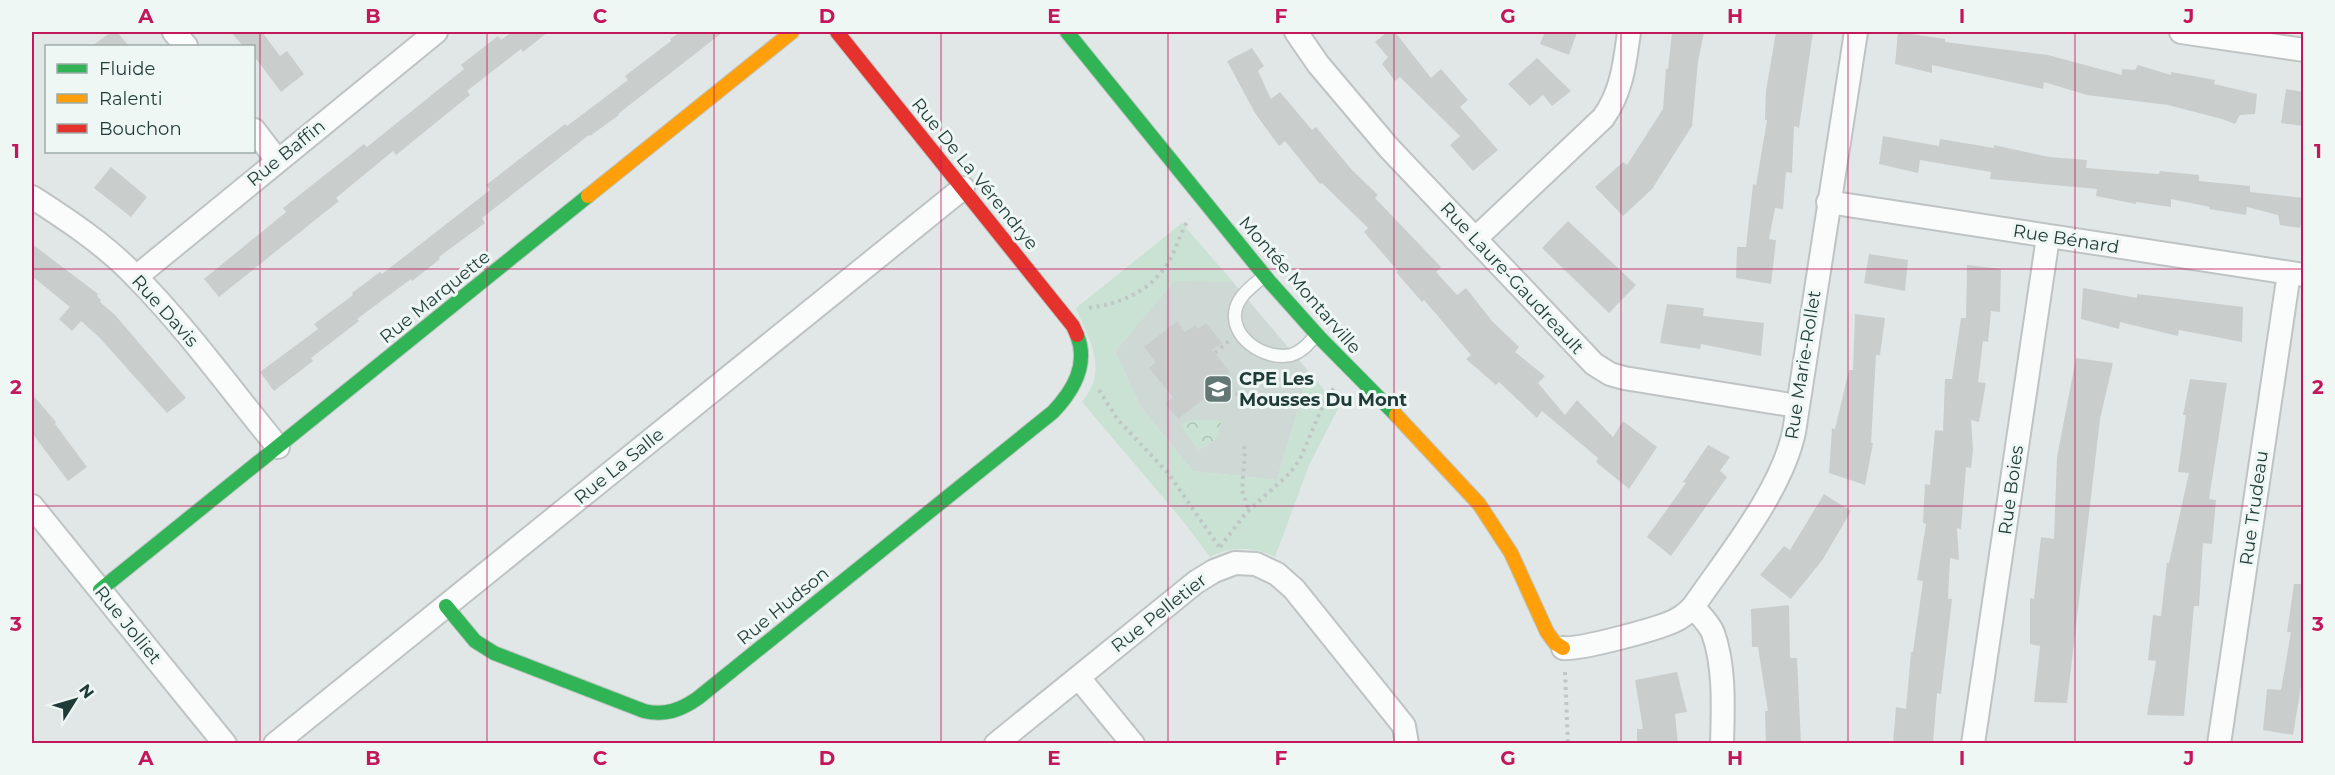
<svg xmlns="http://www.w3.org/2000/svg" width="2335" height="775" font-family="Montserrat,sans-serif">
  <defs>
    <pattern id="park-crowns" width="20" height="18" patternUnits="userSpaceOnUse" patternTransform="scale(1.5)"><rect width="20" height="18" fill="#c9e2d4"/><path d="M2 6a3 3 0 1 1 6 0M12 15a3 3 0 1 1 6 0" fill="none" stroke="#acc3b7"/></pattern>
  </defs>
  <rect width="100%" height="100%" fill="#e1e7e6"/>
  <polygon fill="#ced9d6" points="1175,280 1233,282 1309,372 1277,480 1193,471 1140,406 1115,351"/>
  <path fill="#c9e2d4" d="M1182,223l51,59 -58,-1 -60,70 25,55 53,65 84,9 32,-108 30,35 -29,56 -35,94c-22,-11 -44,-11 -65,0l-27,-36 -101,-119c27,-33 8,-60 -6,-94z"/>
  <polygon fill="url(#park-crowns)" points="1189,420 1222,420 1217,439 1199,450 1181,426"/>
  <g fill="#c9cecd">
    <polygon points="111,32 117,32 129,46 92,46"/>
    <polygon points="231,32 262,32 280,56 287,51 304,74 281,92 254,56 254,46 243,46"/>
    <polygon points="507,32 548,32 523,52 521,49 467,91 470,95 396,155 393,151 336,198 339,201 219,297 204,279 286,212 283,208 364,144 367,147 464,69 461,65 498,36 501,40 509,34"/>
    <polygon points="680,32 723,32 618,114 619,115 590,136 589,135 482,218 485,223 439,257 440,259 412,281 411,279 357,319 359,321 311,358 313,361 274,391 260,372 318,329 314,324 353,295 352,293 380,272 382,274 490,190 486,185 565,124 567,126 628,80 625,76 671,41 670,39"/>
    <polygon points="1387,32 1395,32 1431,78 1441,69 1468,100 1460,107 1498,150 1473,171 1450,145 1460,136 1400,77 1395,81 1382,64 1388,57 1375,42"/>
    <polygon points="1545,32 1577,32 1569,55 1540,44"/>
    <polygon points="1672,32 1704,32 1698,62 1692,126 1652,189 1623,216 1595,187 1623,162 1627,165 1663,109 1666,69 1668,69"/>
    <polygon points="1776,32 1813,32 1799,128 1794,126 1792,173 1786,172 1783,209 1775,208 1769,239 1776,240 1771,284 1736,278 1737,247 1746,247 1753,184 1756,185 1767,120 1765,120 1766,91"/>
    <polygon points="1898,32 1945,39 1945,42 2048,55 2122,75 2122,69 2135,70 2138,65 2171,75 2171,72 2215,80 2214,84 2257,94 2255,114 2240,115 2235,124 2222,119 2168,105 2087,95 2044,82 2043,89 1932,65 1932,73 1895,64"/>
    <polygon points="1252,48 1264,66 1258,71 1271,99 1280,92 1312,130 1316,127 1352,170 1378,195 1375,198 1441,267 1436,272 1457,295 1466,288 1492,321 1519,347 1515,352 1545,376 1538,383 1565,415 1577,400 1613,437 1623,421 1657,447 1629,489 1596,462 1598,458 1542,411 1537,418 1499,382 1496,385 1466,359 1471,355 1424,300 1422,302 1396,272 1398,271 1364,232 1368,228 1322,183 1320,184 1285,141 1279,146 1255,113 1227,61"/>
    <polygon points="1537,58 1571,91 1552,106 1543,95 1530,106 1508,84"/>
    <polygon points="2286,89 2304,92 2304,126 2281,123"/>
    <polygon points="1883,136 1939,146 1940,139 1994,148 1994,145 2049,157 2087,160 2086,168 2159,174 2160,171 2199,175 2199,181 2250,186 2250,192 2304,198 2304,211 2300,228 2280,225 2278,215 2247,207 2246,215 2209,209 2210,207 2171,199 2171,207 2136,202 2136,204 2096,196 2097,189 1990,179 1991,172 1920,160 1918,173 1879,164"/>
    <polygon points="111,167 147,197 131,217 94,188"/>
    <polygon points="1568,221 1636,285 1609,313 1542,248"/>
    <polygon points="32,244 98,294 97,296 101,300 100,302 115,315 186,398 167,413 99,337 81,321 72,331 59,319 70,307 32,276"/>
    <polygon points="1869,254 1908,260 1905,291 1864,283"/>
    <polygon points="1967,265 2001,269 2000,312 1991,311 1988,342 1983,341 1978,382 1986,383 1979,422 1971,420 1973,450 1971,468 1966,467 1961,529 1957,528 1959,560 1950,558 1948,599 1952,599 1941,694 1937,693 1933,744 1893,744 1896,707 1906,709 1911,652 1913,652 1923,581 1917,580 1926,524 1923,523 1925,484 1930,485 1935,430 1943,431 1945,379 1952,379 1961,318 1966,318"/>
    <polygon points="2083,288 2137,298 2137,294 2243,307 2242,342 2179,330 2178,336 2120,322 2119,329 2081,319"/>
    <polygon points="1667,304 1704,308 1703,316 1764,323 1761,356 1701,344 1700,349 1660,343"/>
    <polygon points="1855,314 1885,318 1880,355 1876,355 1871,443 1873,443 1865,485 1829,473 1832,428 1835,429 1849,370 1853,370"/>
    <polygon points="1177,321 1185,332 1195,325 1198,329 1206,323 1222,343 1212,350 1230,372 1215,384 1218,388 1178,419 1165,404 1173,397 1149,368 1156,362 1144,347"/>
    <polygon points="2076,358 2113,363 2100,419 2067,703 2034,702 2040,646 2030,644 2030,598 2034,599 2041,537 2054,539 2057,457"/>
    <polygon points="2190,379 2227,383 2209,499 2216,500 2212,544 2203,543 2199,606 2194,606 2184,716 2147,715 2156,661 2148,660 2153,615 2161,616 2167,563 2169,563 2189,473 2178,472 2186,415 2183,415"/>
    <polygon points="32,394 56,422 55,424 87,467 68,481 32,433"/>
    <polygon points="1708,445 1730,457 1720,471 1727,477 1671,556 1647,537 1686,483 1683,482"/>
    <polygon points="1824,494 1851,511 1823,559 1791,599 1760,575 1784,546 1790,550"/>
    <polygon points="2294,584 2304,584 2304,681 2302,681 2293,735 2263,730 2267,689 2281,690 2291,632 2287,632"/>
    <polygon points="1789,605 1790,658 1797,658 1801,744 1766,744 1765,711 1768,711 1758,647 1752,647 1751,609"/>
    <polygon points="1677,672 1687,712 1675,714 1678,744 1637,744 1637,729 1643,729 1635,680"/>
  </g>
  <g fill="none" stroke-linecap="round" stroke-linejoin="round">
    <g stroke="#bec4c3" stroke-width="15">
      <path id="lane" d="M1264,276c-10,9 -24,18 -28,32 -8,29 29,53 55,47 11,-3 18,-12 25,-20"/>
    </g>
    <g stroke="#bec4c3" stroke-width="26">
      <g id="street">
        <polyline points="174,32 186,46"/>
        <polyline points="1296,32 1318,64 1389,148 1594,364 1610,374 1624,378 1797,406"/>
        <polyline points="2181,32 2304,50"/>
        <polyline points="254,130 277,160"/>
        <path d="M32,197c36,23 75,49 105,81 51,52 94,112 141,169"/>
        <polyline points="1828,202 2304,275"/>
        <path d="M1475,239l128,-121c19,-26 22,-56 26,-86"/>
        <polyline points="136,277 436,32"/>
        <polyline points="32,506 225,744"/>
        <path d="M1693,607c7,8 16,16 20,26 12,33 10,75 9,111"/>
        <path d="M1563,648c17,2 94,-19 111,-27 7,-3 13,-8 19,-14 35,-51 88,-115 101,-175l62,-400"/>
        <polyline points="1079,678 1133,744"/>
        <polyline points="275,744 963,188"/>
        <polyline points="996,744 1196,582 1214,571 1235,563 1256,564 1277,574 1294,589 1404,726 1407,744"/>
        <polyline points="1973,744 2048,237"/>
        <polyline points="2219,744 2289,273"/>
      </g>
    </g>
    <g stroke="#bdc5c3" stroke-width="16">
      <g id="fast">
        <polyline points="1067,32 1269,281 1320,338 1396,415"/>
        <polyline points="100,590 588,196"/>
        <path d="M446,606l29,35 19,12 150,58c21,5 37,-1 54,-13l355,-286c20,-21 36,-47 24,-77"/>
      </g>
    </g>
    <g stroke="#bdc5c3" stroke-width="16">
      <g id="slow">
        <polyline points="588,196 792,32"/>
        <polyline points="1396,415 1479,504 1511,553 1547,632 1555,643 1563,648"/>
      </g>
    </g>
    <g stroke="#bdc5c3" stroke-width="16">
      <polyline id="jam" points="837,32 1073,326 1077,335"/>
    </g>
    <g stroke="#bfc7c6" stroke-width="4" stroke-dasharray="3 4.5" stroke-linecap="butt">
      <path d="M1089,308c32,-5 58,-15 77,-42 10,-14 13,-32 23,-47"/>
      <polyline points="1215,353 1230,340"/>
      <polyline points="1218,381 1224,389 1257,401"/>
      <polyline points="1099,390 1118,420 1168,473 1220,548"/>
      <polyline points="1244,446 1245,453 1242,490 1249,510"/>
      <polyline points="1220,547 1246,513 1290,473 1300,459 1324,403 1334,388"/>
      <polyline points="1565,672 1568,744"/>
    </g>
    <use href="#lane" stroke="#fafbfb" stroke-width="12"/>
    <use href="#street" stroke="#fafbfb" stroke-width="22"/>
    <use href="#fast" stroke="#30b455" stroke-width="14"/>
    <use href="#slow" stroke="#ff9f0a" stroke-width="14"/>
    <use href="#jam" stroke="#e5322d" stroke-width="14"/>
  </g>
  <path fill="none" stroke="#c2185b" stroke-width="1.5" stroke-opacity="0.55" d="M260,32v712M487,32v712M714,32v712M941,32v712M1168,32v712M1394,32v712M1621,32v712M1848,32v712M2075,32v712M32,269h2272M32,506h2272"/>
  <defs>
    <g id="school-square" transform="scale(1.5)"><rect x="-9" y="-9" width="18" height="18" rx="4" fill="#637774" stroke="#eff7f4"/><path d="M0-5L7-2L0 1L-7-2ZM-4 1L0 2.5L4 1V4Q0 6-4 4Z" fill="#fff"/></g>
  </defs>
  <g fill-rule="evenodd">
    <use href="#school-square" x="1218" y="389"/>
  </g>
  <g text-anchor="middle" stroke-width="6" stroke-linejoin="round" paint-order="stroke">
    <g font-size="18" fill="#1f3b37" stroke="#eff7f4">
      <text transform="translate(286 153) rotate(-39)" y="6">Rue Baffin</text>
      <text transform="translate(975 174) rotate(51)" y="6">Rue De La Vérendrye</text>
      <text transform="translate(2066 239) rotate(9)" y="6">Rue Bénard</text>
      <text transform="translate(1512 278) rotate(47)" y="6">Rue Laure-Gaudreault</text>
      <text transform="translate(1300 285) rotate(49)" y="6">Montée Montarville</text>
      <text transform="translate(435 297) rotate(-39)" y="6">Rue Marquette</text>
      <text transform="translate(165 311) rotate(48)" y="6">Rue Davis</text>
      <text transform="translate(1803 365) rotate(-81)" y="6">Rue Marie-Rollet</text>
      <text transform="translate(619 466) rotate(-39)" y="6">Rue La Salle</text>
      <text transform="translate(2011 490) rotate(-82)" y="6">Rue Boies</text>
      <text transform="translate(2254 508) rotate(-82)" y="6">Rue Trudeau</text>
      <text transform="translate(783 606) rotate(-39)" y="6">Rue Hudson</text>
      <text transform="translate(1159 613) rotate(-38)" y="6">Rue Pelletier</text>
      <text transform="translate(128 625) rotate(51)" y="6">Rue Jolliet</text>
    </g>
    <g font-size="18" font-weight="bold" fill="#1f3b37" stroke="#eff7f4" text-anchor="start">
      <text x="1239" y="385">CPE Les<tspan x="1239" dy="21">Mousses Du Mont</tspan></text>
    </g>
  </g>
  <rect width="2335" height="775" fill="none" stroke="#eff7f4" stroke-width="66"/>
  <rect x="45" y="45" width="210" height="108" fill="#eff7f4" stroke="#9caca8" stroke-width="1.5"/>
  <rect x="57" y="64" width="30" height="9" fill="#30b455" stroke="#9caca8" stroke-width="1.5"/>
  <text x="99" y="75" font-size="18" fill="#1f3b37">Fluide</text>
  <rect x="57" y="94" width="30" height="9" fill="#ff9f0a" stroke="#9caca8" stroke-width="1.5"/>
  <text x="99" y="105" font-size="18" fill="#1f3b37">Ralenti</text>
  <rect x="57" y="124" width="30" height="9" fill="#e5322d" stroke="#9caca8" stroke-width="1.5"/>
  <text x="99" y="135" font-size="18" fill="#1f3b37">Bouchon</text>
  <g transform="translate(75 700) rotate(53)" stroke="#eff7f4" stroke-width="4.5" paint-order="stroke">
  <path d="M0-4.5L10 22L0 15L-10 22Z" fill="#1f3b37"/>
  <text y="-9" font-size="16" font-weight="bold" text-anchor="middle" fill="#1f3b37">N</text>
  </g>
  <rect x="33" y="33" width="2269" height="709" fill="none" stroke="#c2185b" stroke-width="2"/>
  <g font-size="20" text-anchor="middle" font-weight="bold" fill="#c2185b">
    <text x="146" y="23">A</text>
    <text x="373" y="23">B</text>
    <text x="600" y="23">C</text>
    <text x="827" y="23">D</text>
    <text x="1054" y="23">E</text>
    <text x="1281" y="23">F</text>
    <text x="1508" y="23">G</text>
    <text x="1735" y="23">H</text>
    <text x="1962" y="23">I</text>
    <text x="2189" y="23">J</text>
    <text x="16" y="158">1</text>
    <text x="2318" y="158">1</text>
    <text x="16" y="394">2</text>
    <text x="2318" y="394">2</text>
    <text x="16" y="631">3</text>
    <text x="2318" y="631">3</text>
    <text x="146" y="765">A</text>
    <text x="373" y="765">B</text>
    <text x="600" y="765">C</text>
    <text x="827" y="765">D</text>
    <text x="1054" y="765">E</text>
    <text x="1281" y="765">F</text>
    <text x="1508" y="765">G</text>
    <text x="1735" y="765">H</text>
    <text x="1962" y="765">I</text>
    <text x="2189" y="765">J</text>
  </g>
</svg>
